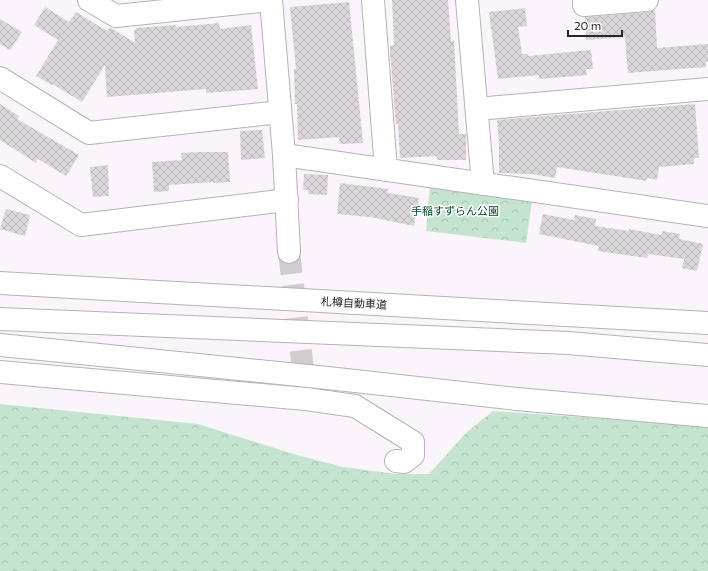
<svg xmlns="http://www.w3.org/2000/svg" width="708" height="571" font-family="Commissioner,'Noto Sans JP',sans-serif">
  <defs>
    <pattern id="forest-crowns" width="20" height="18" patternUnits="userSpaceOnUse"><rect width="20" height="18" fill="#c4e4d0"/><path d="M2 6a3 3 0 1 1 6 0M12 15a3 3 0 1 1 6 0" fill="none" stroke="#a8c3b3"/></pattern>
    <pattern id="building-cross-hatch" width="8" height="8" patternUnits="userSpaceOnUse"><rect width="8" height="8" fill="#dad6da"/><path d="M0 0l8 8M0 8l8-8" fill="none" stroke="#bbb8bb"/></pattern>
  </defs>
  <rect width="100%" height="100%" fill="#faf5fa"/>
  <g fill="url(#forest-crowns)">
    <polygon points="430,185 532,201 526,243 426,231"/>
    <polygon points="0,404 198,424 297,455 343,467 396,474 429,474 466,433 493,411 708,426 708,571 0,571"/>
  </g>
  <g fill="url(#building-cross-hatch)">
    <polygon points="392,0 448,0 451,41 454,40 459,134 466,134 466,160 437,160 437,156 400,158 398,124 396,124 390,52 390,46 394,45"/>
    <polygon points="349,2 363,143 340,144 339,137 298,140 297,104 295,104 294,69 296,69 290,7"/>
    <polygon points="45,7 69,22 76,12 107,31 110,27 135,43 134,30 136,30 136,28 176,25 176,27 219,23 220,29 251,25 258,89 206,93 206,89 107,97 105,65 82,102 52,84 52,85 36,76 58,40 34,25"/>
    <polygon points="525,8 527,26 518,27 522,54 527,54 528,56 591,50 593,69 586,69 587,75 539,79 539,75 498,79 489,12"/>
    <polygon points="655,10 657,48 708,44 708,62 705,62 706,67 628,73 625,37 586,40 585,17 648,12"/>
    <polygon points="0,19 22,32 10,50 0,44"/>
    <polygon points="0,104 19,116 17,119 79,155 66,176 38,159 36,163 0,140"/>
    <polygon points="695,104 699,158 694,158 694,164 659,167 657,180 647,178 647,181 557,167 555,178 532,174 499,173 499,142 497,120"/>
    <polygon points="262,130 265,158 241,160 240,131"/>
    <polygon points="198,152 228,152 230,182 213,183 213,182 169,185 169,191 154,192 152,162 182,160 181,153"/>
    <polygon points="108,165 109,196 93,197 90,167"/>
    <polygon points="304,174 328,175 327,195 308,194 308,190 303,190"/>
    <polygon points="340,183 388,189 388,193 419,198 414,226 370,217 337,214"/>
    <polygon points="6,209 30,215 25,236 0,229"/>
    <polygon points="543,214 574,220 575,215 596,219 595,226 629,231 629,229 662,235 662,231 680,234 679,239 703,244 697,271 682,268 684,259 648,254 647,258 598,251 599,246 539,234"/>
  </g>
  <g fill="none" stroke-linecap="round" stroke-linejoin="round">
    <polyline stroke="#d0ccd0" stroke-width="22" stroke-dasharray="22 11" stroke-linecap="butt" points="289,252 305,386"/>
    <g stroke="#b6b2b6" stroke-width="24">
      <g id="minor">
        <polyline points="89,0 116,16 271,0"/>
        <polyline points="271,0 284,155 289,252"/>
        <polyline points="373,0 386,170"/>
        <polyline points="467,0 483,184"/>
        <polyline points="584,0 584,5 647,0"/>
        <polyline points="0,78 89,133 280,112"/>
        <polyline points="477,109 708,89"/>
        <polyline points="284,155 708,216"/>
        <polyline points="0,176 81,225 287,200"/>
        <polyline points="0,372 306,399 355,406 413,442 413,455 404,462 396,461"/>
      </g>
    </g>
    <g stroke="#b6b2b6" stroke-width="24">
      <g id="highway">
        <polyline points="0,283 708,323"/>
        <polyline points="0,319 568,343 708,355"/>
        <polyline points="0,345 328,378 517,399 708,416"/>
      </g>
    </g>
    <use href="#minor" stroke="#fff" stroke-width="22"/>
    <use href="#highway" stroke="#fff" stroke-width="22"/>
  </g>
  <g text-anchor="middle" stroke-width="3" stroke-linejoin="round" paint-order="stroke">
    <g font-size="11" fill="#01482a" stroke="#fff">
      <text x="455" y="215">手稲すずらん公園</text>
    </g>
    <g font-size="11" fill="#282628" stroke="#fff">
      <text transform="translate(354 303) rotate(3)" y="4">札樽自動車道</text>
    </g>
  </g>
  <path d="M568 30v6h54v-6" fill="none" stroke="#282628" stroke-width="2"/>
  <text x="574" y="30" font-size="12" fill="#282628" stroke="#ffffff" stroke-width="3" paint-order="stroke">20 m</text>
</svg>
